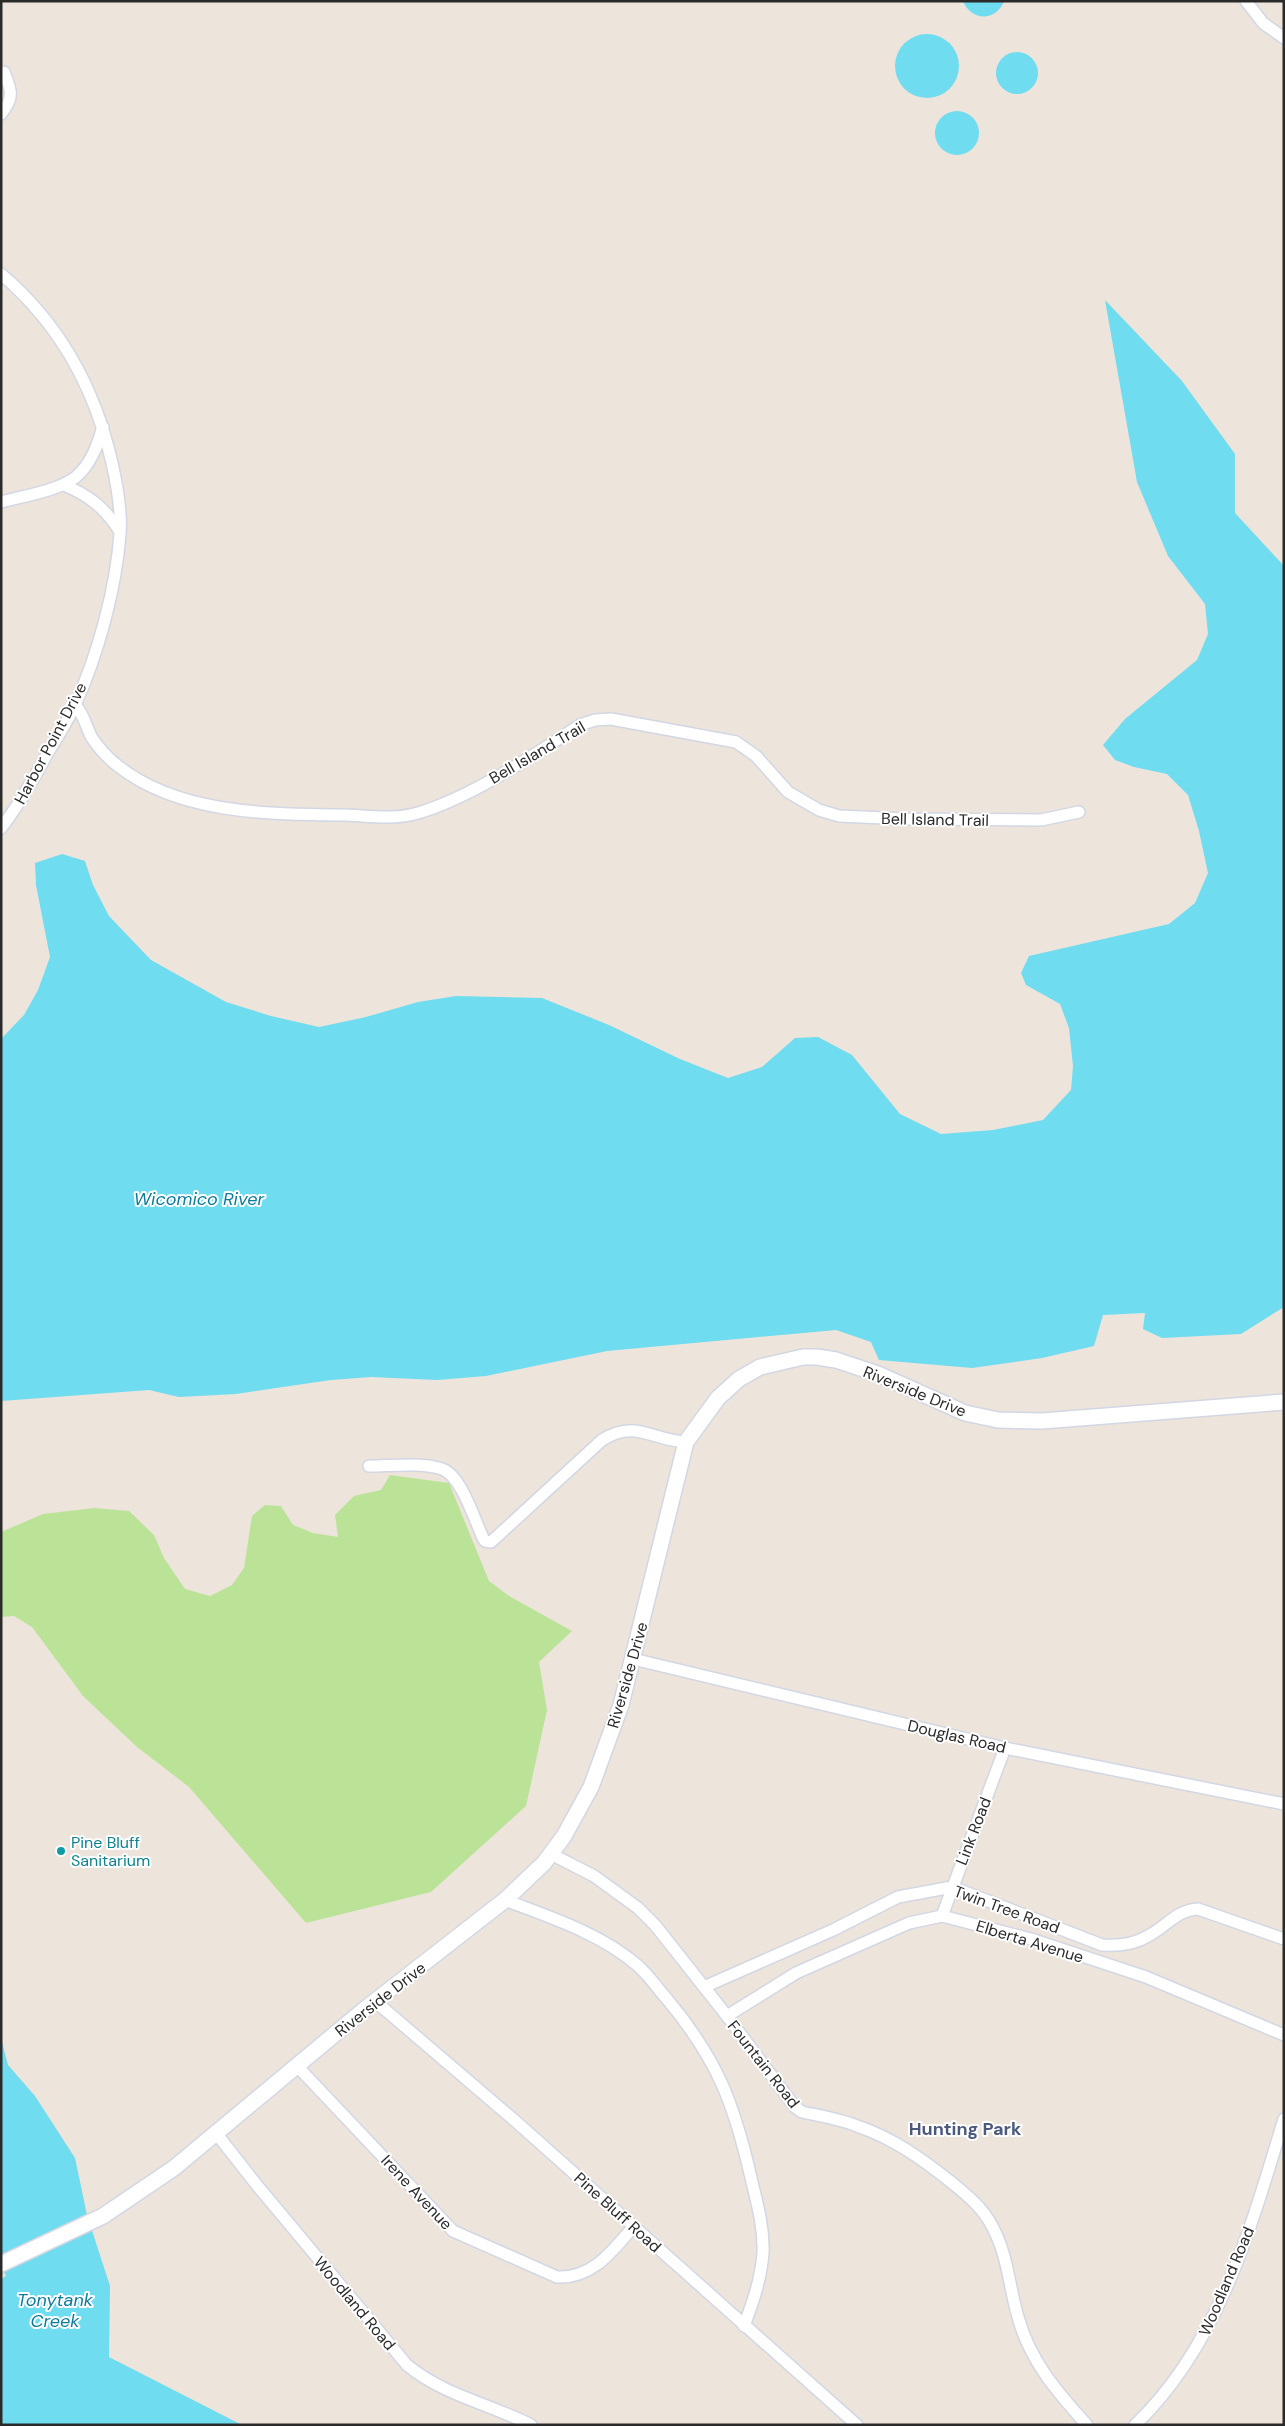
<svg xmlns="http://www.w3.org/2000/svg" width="1285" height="2426" font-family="'DM Sans',sans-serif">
  <rect width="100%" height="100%" fill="#ede4dc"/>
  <polygon fill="#bbe398" points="390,1475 449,1483 489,1581 509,1596 572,1631 539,1662 547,1710 526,1806 431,1892 306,1923 189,1787 137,1747 83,1696 32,1627 14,1616 1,1617 1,1532 43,1514 94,1508 129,1511 154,1535 164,1558 185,1589 210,1596 232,1585 244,1568 252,1516 265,1505 281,1506 293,1525 313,1533 338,1537 335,1515 354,1496 381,1490"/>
  <g fill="#6fdcef">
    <path d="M963,1h41c-8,21 -33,20 -41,0z"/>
    <circle cx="927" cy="66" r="32"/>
    <circle cx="1017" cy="73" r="21"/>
    <circle cx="957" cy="133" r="22"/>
    <polygon points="1105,300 1182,381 1235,454 1235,513 1284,566 1284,1307 1241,1334 1162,1338 1143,1329 1145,1313 1103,1315 1094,1346 1042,1358 972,1368 879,1360 871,1342 836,1330 607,1351 486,1376 437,1380 371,1377 331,1380 236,1394 179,1397 149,1390 1,1401 1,1039 24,1015 38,990 50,957 36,885 35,863 62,854 85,861 93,885 109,916 151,960 226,1002 271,1016 319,1027 366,1017 418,1002 456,996 542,998 609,1025 680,1059 728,1078 762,1067 795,1038 818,1037 852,1055 900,1114 941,1134 993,1130 1043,1120 1071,1090 1073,1066 1069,1028 1060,1004 1026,985 1021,973 1029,956 1169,924 1195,903 1208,873 1199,831 1188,795 1167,774 1134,767 1115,760 1103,745 1125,719 1197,660 1208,634 1205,604 1168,556 1137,482"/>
    <polygon points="1,2038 8,2065 35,2096 75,2158 87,2215 110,2286 109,2357 242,2425 1,2425 1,2279 6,2276 1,2264"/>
  </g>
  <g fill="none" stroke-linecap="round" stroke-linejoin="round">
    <g stroke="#d2d7e3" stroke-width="14">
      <g id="street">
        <polyline points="1246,1 1263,23 1284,38"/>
        <path d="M1,114c13,-16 11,-23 3,-42"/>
        <path d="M1,274c58,49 94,115 111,189 5,22 10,47 8,71 -4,54 -22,121 -45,171 -8,17 -18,33 -28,49 -14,26 -28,51 -46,74"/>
        <path d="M64,485c24,10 40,22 55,45"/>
        <path d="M1,502c22,-6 65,-12 80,-30 12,-13 17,-29 22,-45"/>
        <path d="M75,705c9,9 11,22 17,33 6,9 17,21 26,28 62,49 153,48 228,49 24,1 49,5 72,-2 54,-16 114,-57 162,-88l15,-5 16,-1 125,23 20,14 32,36 31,18 20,6 68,3 134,1 38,-8"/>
        <path d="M369,1466c21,0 53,-4 73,3 19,6 33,52 41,69l2,3 6,1 111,-102c34,-21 49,0 84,2"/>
        <polyline points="633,1659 1005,1748 1284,1804"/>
        <path d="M551,1854l43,22 44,32 17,17 72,91 68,91 7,5c18,4 38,7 55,14 36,12 65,33 94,56 16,13 32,26 41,44 16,29 17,61 26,91 12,44 39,75 69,108"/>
        <path d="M505,1900c44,17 95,33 132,65 11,9 20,23 30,34 50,60 67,104 84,179 6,25 13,49 12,75 -2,26 -10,49 -19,73"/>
        <polyline points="942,1916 1005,1748"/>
        <path d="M704,1987l129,-57 65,-33 54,-10 150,58c15,1 33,-1 46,-9 18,-9 28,-26 50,-27l86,30"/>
        <polyline points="376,2002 513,2119 857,2425"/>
        <polyline points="727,2016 796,1973 909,1923 942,1916 1031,1939 1146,1977 1284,2035"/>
        <path d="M297,2066l156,165 104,46c36,2 56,-27 77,-51"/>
        <path d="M216,2133l40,51 151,181c36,30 83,39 124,60"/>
        <path d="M1135,2425c84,-80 116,-198 149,-306"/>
      </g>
    </g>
    <g stroke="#d2d7e3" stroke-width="18">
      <polyline id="secondary" points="1,2264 103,2216 174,2168 365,2009 505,1900 544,1863 564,1836 591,1787 621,1705 686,1442 718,1398 739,1379 760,1367 803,1357 817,1357 836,1360 878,1374 965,1413 998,1420 1042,1421 1284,1402"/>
    </g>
    <use href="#street" stroke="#fff" stroke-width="11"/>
    <use href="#secondary" stroke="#fff" stroke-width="15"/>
  </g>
  <circle fill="#0f9aa8" stroke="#fff" stroke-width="2" cx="61" cy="1851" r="5"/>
  <g text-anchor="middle" stroke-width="4" stroke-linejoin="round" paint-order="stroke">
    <g font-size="16" fill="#2a2a2a" stroke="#fff">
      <text transform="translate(50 743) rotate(-62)" y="6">Harbor Point Drive</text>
      <text transform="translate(537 752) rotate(-30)" y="6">Bell Island Trail</text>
      <text transform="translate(935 819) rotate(1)" y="6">Bell Island Trail</text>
      <text transform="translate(915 1391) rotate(22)" y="6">Riverside Drive</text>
      <text transform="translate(627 1675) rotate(-74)" y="6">Riverside Drive</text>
      <text transform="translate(957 1736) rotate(13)" y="6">Douglas Road</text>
      <text transform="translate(973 1831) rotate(-69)" y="6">Link Road</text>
      <text transform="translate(1007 1909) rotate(20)" y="6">Twin Tree Road</text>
      <text transform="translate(1030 1941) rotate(17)" y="6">Elberta Avenue</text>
      <text transform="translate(380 1999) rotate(-38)" y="6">Riverside Drive</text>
      <text transform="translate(764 2064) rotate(52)" y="6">Fountain Road</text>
      <text transform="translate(417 2192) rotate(47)" y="6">Irene Avenue</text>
      <text transform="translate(618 2212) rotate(42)" y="6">Pine Bluff Road</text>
      <text transform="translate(1226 2281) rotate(-67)" y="6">Woodland Road</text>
      <text transform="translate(355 2303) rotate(50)" y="6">Woodland Road</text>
    </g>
    <g font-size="16" fill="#0d838f" stroke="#fff" text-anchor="start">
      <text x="71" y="1848">Pine Bluff<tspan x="71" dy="18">Sanitarium</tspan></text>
    </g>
    <g font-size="18" font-style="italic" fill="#0c7c9c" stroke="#fff">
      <text x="199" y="1205">Wicomico River</text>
      <text x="55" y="2306">Tonytank<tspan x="55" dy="21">Creek</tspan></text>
    </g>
    <g font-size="18" font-weight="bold" fill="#4a597c" stroke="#fff">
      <text x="965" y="2135">Hunting Park</text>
    </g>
  </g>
  <rect width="1285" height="2426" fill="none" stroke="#2a2a2a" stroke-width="5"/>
</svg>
